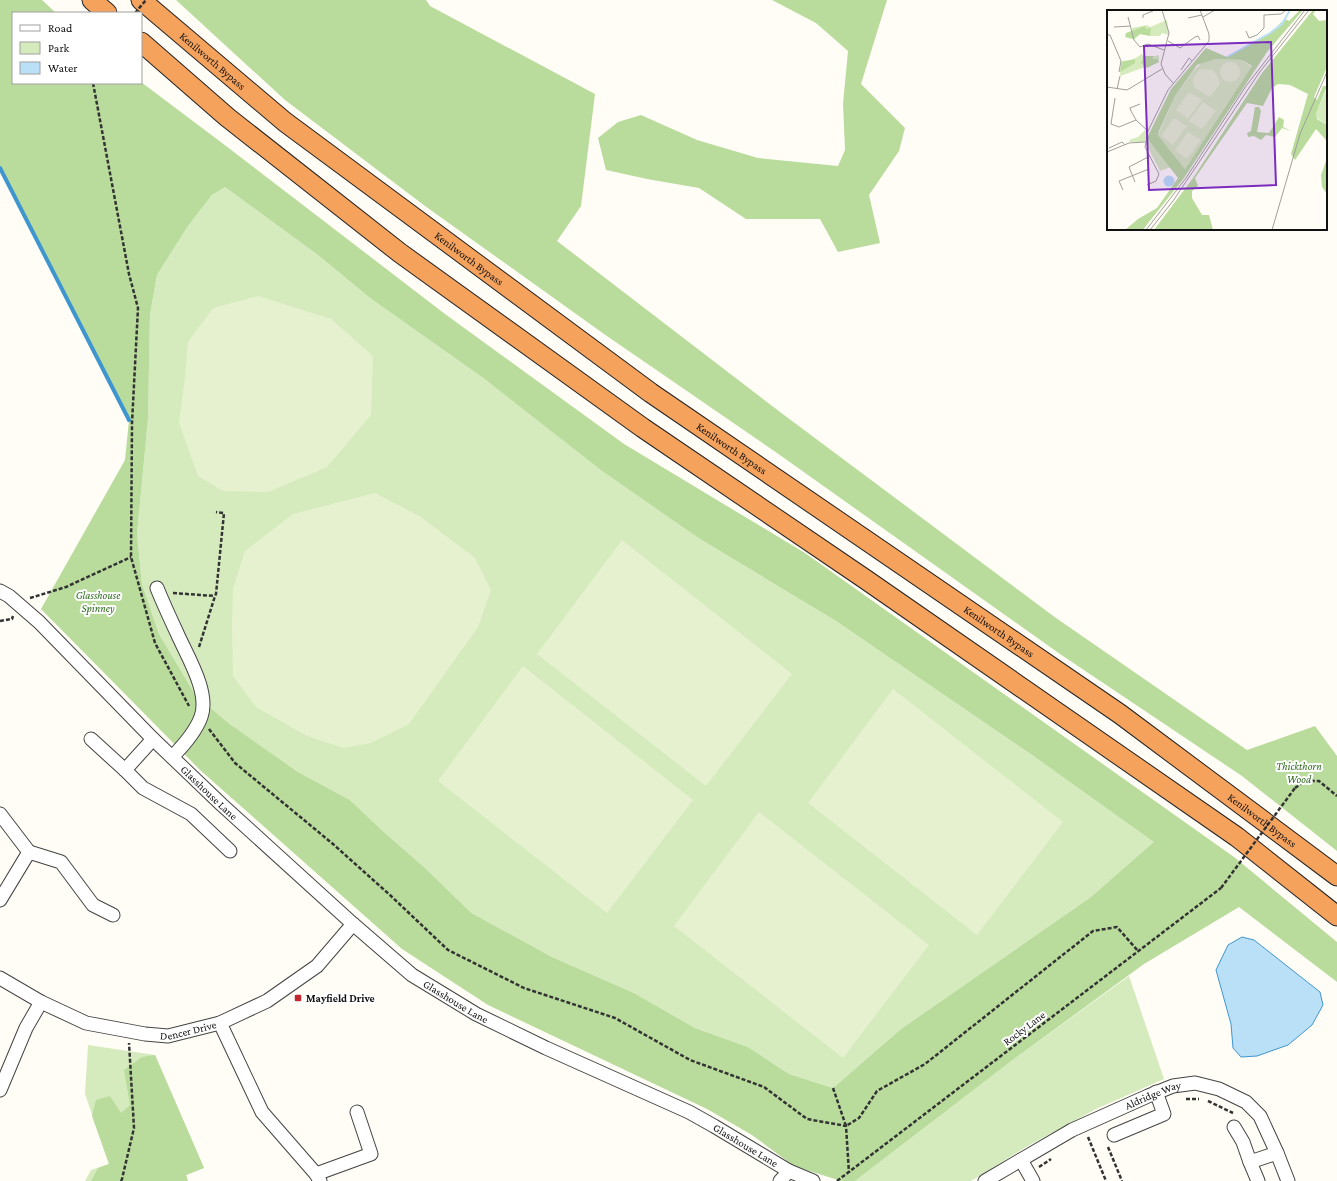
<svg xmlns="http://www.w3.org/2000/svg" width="1337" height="1181" font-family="'Crimson Pro',serif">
  <rect width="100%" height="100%" fill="#fffdf5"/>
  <g fill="#d5ebbd">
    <polygon points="225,187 318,255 370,298 486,380 700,539 836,621 1032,755 1155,842 1091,897 901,1029 833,1088 789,1074 748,1047 695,1028 634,993 552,957 470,913 424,867 386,834 350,800 298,772 236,729 196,696 159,634 142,584 137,534 148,419 150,315 157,275 188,226 212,195"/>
    <polygon points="1129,976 1164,1079 1096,1109 1026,1147 971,1181 855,1181 1014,1059"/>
    <polygon points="88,1045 155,1055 204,1168 186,1175 188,1181 85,1181 91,1170 109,1164 85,1094"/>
  </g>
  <g fill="#b9dc9c" fill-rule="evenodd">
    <path d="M0,0h42l14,13h-43v70l128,-1 85,64 219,168 179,130 181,109 429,304 103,85v40l-98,-75 -95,57 -130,95 -159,122h-14l-47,-15 -42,-31 -45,-26 -219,-104 -86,-56 -202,-179 -159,-161 84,-149 4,-40 -129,-252zM225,187l93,68 52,43 116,82 115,90 99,69 136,82 196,134 122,87 -63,55 -190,132 -68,59 -44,-14 -41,-27 -53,-19 -61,-35 -82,-36 -81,-44 -47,-46 -38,-33 -36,-34 -52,-28 -67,-47 -35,-29 -37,-62 -17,-50 -5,-50 11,-115 2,-104 7,-40 31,-49 24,-31z"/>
    <polygon points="176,0 426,0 430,6 595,94 581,206 557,241 780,412 1056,618 1247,750 1315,726 1337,756 1337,851 1242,776 1060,654 777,453 604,334 425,206 285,100"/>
    <polygon points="772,0 887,0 861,84 905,128 899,151 869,195 880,243 838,252 820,219 746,219 699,188 647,179 606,170 598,138 618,122 641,115 697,140 758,158 838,166 845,150 843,104 848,51 816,23"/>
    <polygon points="155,1055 204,1168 186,1175 188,1181 91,1181 98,1168 109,1164 92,1116 96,1100 110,1096 121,1113 130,1105 124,1070 142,1057"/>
  </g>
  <g fill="#e6f2cf">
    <polygon points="258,296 331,319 373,356 371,415 327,467 268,492 223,491 198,476 179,423 185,377 188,342 213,308"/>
    <polygon points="375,493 421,517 475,558 491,590 478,627 409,724 371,743 343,748 307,736 256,707 233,676 232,627 233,588 245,551 293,514"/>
    <polygon points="622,540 792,674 706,786 537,654"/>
    <polygon points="523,666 693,800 607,913 438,781"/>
    <polygon points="893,689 1063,822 977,935 808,803"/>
    <polygon points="759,812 929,945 843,1058 674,926"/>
  </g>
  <polygon fill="#b9e0f7" stroke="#3f96cf" points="1242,937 1254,940 1320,992 1323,1005 1312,1025 1288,1045 1257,1056 1241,1057 1233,1048 1231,1024 1216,970 1228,945"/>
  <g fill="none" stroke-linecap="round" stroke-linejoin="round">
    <polyline stroke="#3f96cf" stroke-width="4" points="0,168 129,420"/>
    <g stroke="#444" stroke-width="15">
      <g id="minor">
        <path d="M157,588c6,15 13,30 20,45 10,23 33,59 24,84 -6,16 -18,29 -29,40"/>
        <path id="s1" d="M0,591l9,5 30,26 114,117 69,66 131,119 59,51 64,39 70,34 143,64 25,14 75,45 24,10"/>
        <polyline points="91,739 125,770"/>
        <polyline points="153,739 125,770 143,788 191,814 230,851"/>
        <polyline points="0,814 29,852 0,900"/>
        <polyline points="29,852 61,862 93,905 113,915"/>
        <path id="s2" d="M0,978l41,24 45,21 59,11 23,2 52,-13 47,-22 50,-35 36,-42"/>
        <polyline points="220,1023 262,1112 316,1174 320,1181"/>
        <polyline points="0,1090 26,1028 41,1002"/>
        <polyline points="1234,1127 1243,1142 1250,1162"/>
        <polyline points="1114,1135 1164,1114 1156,1092"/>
        <polyline points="1021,1160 1033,1181"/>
        <polyline points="316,1174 371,1154 357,1112"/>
        <polyline points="780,1181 789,1171"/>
        <path id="s3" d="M985,1181l87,-51 76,-34 25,-10 22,-3 24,6 27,13 14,14 17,37 11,28"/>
        <polyline points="1258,1181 1250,1162 1277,1153"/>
      </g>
    </g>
    <g stroke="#222" stroke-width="21">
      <g id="highway">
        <polyline points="92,0 107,13"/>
        <path id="s4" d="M141,0l144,122 366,271 469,321 217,162"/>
        <polyline points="141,42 227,117 400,253 643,428 865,579 1237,837 1337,916"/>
      </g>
    </g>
    <g stroke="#333" stroke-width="2.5" stroke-dasharray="4 2" stroke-linecap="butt">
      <polyline points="93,83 129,274 138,308 132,423 131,557 155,643 189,706"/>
      <polyline points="173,593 215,596"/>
      <polyline points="30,598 66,587 131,557"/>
      <polyline points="0,621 12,619 13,616"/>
      <polyline points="199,647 215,596 216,594 224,513 216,512"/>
      <polyline points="209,729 235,763 333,844 391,896 448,950 524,988 615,1018 690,1060 764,1087 807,1119 846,1126 849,1173"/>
      <polyline points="1295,788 1305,781 1319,781 1337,796"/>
      <polyline points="833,1088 846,1126 859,1118 877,1091 925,1064 1093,931 1117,927 1138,951"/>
      <polyline points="1186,1099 1199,1099"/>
      <polyline points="1208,1101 1233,1113"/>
      <polyline points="1088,1137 1106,1181"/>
      <polyline points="1108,1147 1122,1181"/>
      <polyline points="1039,1167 1051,1159"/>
      <polyline points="121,1181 122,1179 134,1128 129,1043"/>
      <polyline points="837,1181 1221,888"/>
    </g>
    <use href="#minor" stroke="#fff" stroke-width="13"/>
    <use href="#highway" stroke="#f5a25d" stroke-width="19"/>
    <g stroke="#333" stroke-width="2.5" stroke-dasharray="4 2" stroke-linecap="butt">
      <polyline points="135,13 146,0"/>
      <polyline points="1221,888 1295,788"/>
    </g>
  </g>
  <rect fill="#c4262e" stroke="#fff" stroke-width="1.5" x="294" y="994" width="8" height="8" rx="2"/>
  <g text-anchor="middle" stroke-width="4" stroke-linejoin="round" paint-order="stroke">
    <g font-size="11" fill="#111" stroke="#fff">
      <text dy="4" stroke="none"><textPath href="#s4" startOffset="94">Kenilworth Bypass</textPath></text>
      <text dy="4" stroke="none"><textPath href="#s4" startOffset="418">Kenilworth Bypass</textPath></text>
      <text dy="4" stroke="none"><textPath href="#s4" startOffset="742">Kenilworth Bypass</textPath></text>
      <text dy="4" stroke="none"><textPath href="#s4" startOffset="1066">Kenilworth Bypass</textPath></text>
      <text dy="4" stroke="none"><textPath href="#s1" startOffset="291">Glasshouse Lane</textPath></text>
      <text dy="4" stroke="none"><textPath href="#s4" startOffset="1390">Kenilworth Bypass</textPath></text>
      <text dy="4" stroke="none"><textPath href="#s1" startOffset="615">Glasshouse Lane</textPath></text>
      <text transform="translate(1024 1028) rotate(-37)" y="4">Rocky Lane</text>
      <text dy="4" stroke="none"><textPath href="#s2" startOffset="201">Dencer Drive</textPath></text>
      <text dy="4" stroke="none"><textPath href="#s3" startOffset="189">Aldridge Way</textPath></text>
      <text dy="4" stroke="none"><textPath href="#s1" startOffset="939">Glasshouse Lane</textPath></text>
    </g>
    <g font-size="11" font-style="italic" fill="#2f6b1f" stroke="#fff">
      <text x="98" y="599">Glasshouse<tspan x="98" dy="13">Spinney</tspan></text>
      <text x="1299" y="770">Thickthorn<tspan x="1299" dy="13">Wood</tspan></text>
    </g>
    <g font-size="11" font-weight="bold" fill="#111" stroke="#fff" text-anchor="start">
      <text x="306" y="1002">Mayfield Drive</text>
    </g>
  </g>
  <g transform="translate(1107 10)">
    <rect width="220" height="220" fill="#fffdf5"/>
    <path d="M60,10l2,15 -7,-2 -2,3h-9l-11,-2 -6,6 -2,-12 15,-3 3,2zM35,44l5,4 12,-3v7l-39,14 1,-15 11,-1zM107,49l28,1 10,7 -67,102 -27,-34 17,-39 19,-26 10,-9zM220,78v37l-10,-7 -1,-4zM39,119l1,9 24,29 -11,4 -15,-29h-15l-1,-2 9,-3z" fill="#d5ebbd"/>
    <path d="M193,0h3l-36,42 -83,126 -35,44 -6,8h-18l13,-11 19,-11 21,-30 -31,-40 24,-49 35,-41 21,9 43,-24 15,-14 4,2zM108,49l27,1 10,6 -67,103 -27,-34 1,-4 16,-35 22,-31zM206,0h3l-3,4 6,7 8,-1v47l-13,30 3,3 6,-14h4l-11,28 1,5 10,6v16l-11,-12 -21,31 -4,-6 17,-60 -18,-9 -12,-1 -6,4 -9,18 -16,-3 -52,75 3,8 -6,5v7l10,17h7l4,15h-59l39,-52 69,-105zM38,16l1,3 5,-1 -1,8 -10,-2 -7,5 -8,-2 1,-4zM37,46h10l-2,3h5l2,3 -12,6 -6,-5zM28,49v4l-15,9 2,-10zM148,97h4l2,4 -4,21 12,1 10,-16 5,3 -1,7 8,4 -9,-3 -7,9 -9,-2 -5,5 -7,-4 -6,1 -1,-4 4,-2zM220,148v36l-5,-7 -1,-12z" fill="#b9dc9c" fill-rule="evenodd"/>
    <path d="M113 62a10 10 0 1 1 20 0a10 10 0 1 1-20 0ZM93,59l13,1 4,5 3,9 -10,13 -15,-9 -2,-4v-6zM82,82l13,8 -14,19 -12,-9zM96,92l13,9 -14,18 -13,-8zM67,108l13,8 -14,19 -12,-9zM81,122l13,8 -14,19 -12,-9z" fill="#e6f2cf"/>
    <path d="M56.5 171a5.5 5.5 0 1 1 11 0a5.5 5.5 0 1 1-11 0Z" fill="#b9e0f7"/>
    <path fill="none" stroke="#b9e0f7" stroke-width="2" d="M120,47l43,-24 12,-9 8,-14"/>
    <path fill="none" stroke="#a09f9a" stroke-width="1" d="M55,0l7,23 -8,31 4,10 8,9M21,7l6,23 6,7 8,-3 16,6M96,7l12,-7M36,8v-3l12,-5M81,8l14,-3M7,17l17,-1M139,21l3,7 8,-3 7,-7v-13l17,-1 5,-4M0,25h3l11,26 -2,11M61,31l12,7 15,-11 3,-1 2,4M74,60l8,-12 3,3M0,77l20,3 35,-21M10,79l3,-13M8,88l-4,26 8,3 17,-7M33,94l-10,4 1,3 5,9 12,11M2,138l13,-6 3,3M0,142l22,-9 16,-1M28,172l-6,-15 21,-11M40,175l9,-4 3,-7 -14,-27 3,-16 20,-41 41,-49v-7l-9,-24M16,180l-4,-9 30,-12M39,220l40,-52 60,-92 59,-76M43,220l23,-29 86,-128 50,-63M165,220l28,-96 27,-62"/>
    <path fill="#7b2cbf" fill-opacity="0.15" stroke="#7b2cbf" stroke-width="2" d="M164,32l5,143 -127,5 -5,-144z"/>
    <rect width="220" height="220" fill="none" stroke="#111" stroke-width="2"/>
  </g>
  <rect x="12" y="12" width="130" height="72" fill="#ffffff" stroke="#a0a0a0"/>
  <rect x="20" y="25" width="20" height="6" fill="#ffffff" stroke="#a0a0a0"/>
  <text x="48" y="32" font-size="12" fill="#111111">Road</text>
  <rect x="20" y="42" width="20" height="12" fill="#d5ebbd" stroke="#a0a0a0"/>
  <text x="48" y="52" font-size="12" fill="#111111">Park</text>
  <rect x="20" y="62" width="20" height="12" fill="#b9e0f7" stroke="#a0a0a0"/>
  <text x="48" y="72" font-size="12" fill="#111111">Water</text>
</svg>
